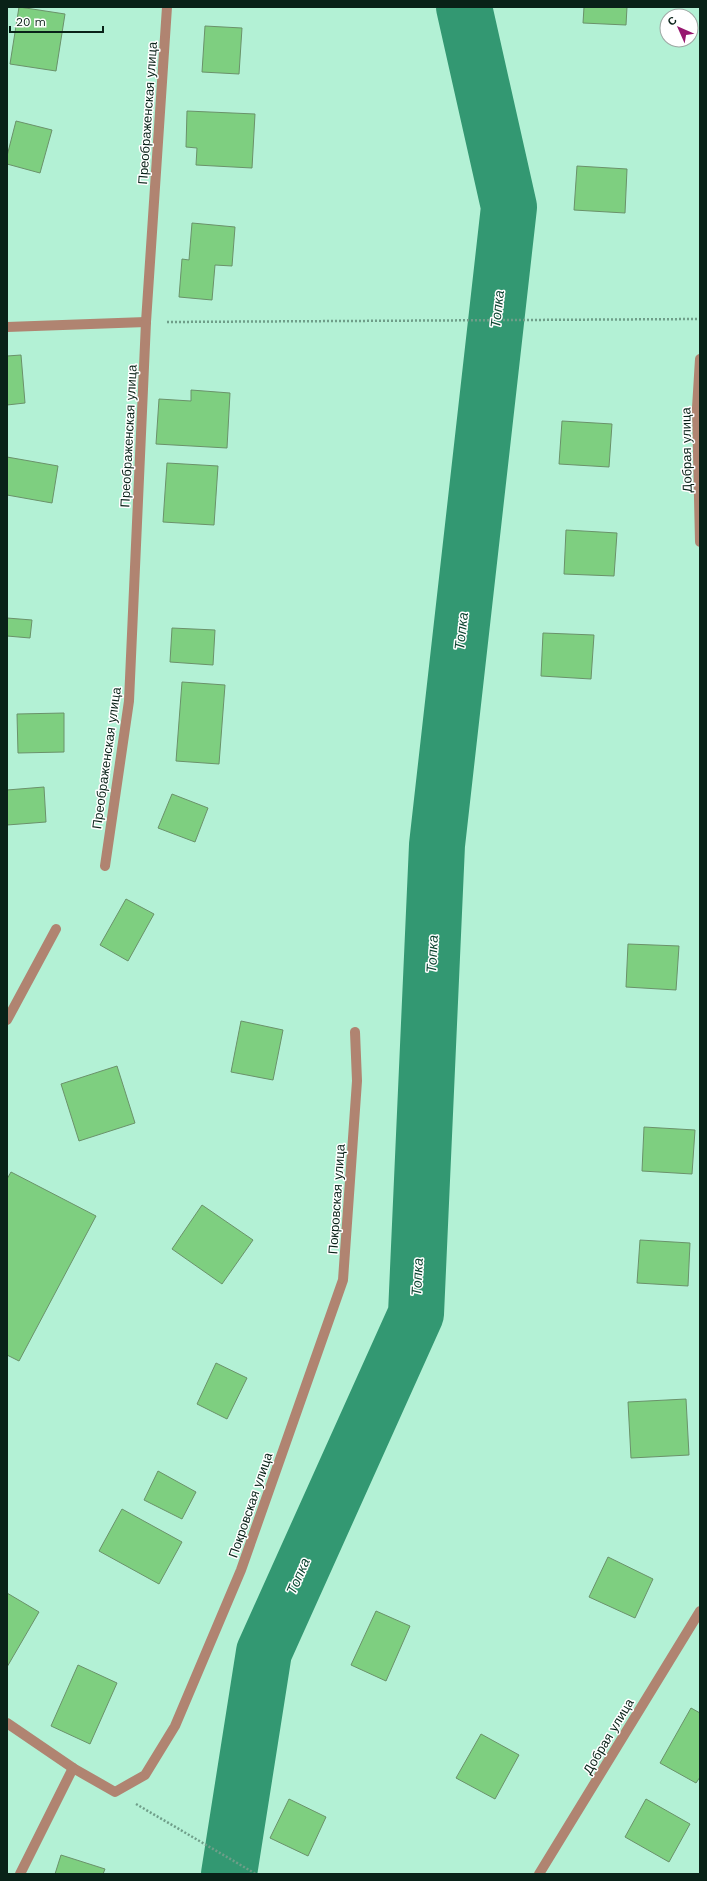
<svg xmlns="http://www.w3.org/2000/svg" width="707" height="1881" font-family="'Work Sans',sans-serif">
  <rect width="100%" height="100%" fill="#b3f1d5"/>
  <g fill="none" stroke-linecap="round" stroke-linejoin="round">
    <polyline stroke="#339872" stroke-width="56" points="229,1874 264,1652 416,1314 437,845 509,207 464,7"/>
  </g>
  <g fill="#7ecf80" stroke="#6a926a">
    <polygon points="19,7 65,14 56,71 10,64"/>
    <polygon points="584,7 627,7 626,25 583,23"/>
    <polygon points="205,26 242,28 239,74 202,72"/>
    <polygon points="187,111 255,114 252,168 196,165 197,148 186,147"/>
    <polygon points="16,121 52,130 40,173 7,164 7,156"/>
    <polygon points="577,166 627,169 625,213 574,210"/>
    <polygon points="192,223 235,227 232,266 215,265 212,300 179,297 182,259 189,260"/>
    <polygon points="21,355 25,403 7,405 7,356"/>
    <polygon points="191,390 230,393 227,448 156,444 159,399 191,401"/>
    <polygon points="562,421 612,424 609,467 559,464"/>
    <polygon points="7,457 58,466 52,503 7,495"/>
    <polygon points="167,463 218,466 214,525 163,522"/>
    <polygon points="566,530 617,533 614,576 564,574"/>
    <polygon points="7,618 32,620 30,638 7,636"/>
    <polygon points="172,628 215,630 213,665 170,662"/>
    <polygon points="543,633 594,635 591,679 541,676"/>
    <polygon points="182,682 225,685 219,764 176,761"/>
    <polygon points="64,713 64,752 18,753 17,714"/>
    <polygon points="44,787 46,822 7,825 7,790"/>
    <polygon points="172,794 208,808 195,842 158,828"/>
    <polygon points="126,899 154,914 128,961 100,945"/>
    <polygon points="628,944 679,946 676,990 626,987"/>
    <polygon points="241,1021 283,1030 273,1080 231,1072"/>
    <polygon points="117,1066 135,1123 79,1141 61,1084"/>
    <polygon points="644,1127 695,1130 692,1174 642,1171"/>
    <polygon points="11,1172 96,1216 19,1361 7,1355 7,1179"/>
    <polygon points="202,1205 253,1240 222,1284 172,1249"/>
    <polygon points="640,1240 690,1243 688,1286 637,1283"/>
    <polygon points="216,1363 247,1378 227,1419 197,1404"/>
    <polygon points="686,1399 689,1455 631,1458 628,1402"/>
    <polygon points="158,1471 196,1492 182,1519 144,1500"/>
    <polygon points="122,1509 182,1542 159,1584 99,1551"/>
    <polygon points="608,1557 653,1579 635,1618 589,1597"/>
    <polygon points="7,1593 39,1612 7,1667"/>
    <polygon points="376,1611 410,1626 386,1681 351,1665"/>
    <polygon points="78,1665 117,1683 90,1744 51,1726"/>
    <polygon points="691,1708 700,1713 700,1777 696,1783 660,1763"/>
    <polygon points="481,1734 519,1755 495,1799 456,1778"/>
    <polygon points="289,1799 326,1817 308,1856 270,1838"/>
    <polygon points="646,1799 690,1824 669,1862 625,1837"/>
    <polygon points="61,1855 105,1869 103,1874 55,1874"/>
  </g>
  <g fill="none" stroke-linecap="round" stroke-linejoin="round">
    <g stroke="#6f9e89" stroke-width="2.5" stroke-dasharray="2 2" stroke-linecap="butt">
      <polyline points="167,322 700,319"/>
      <polyline points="136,1804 256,1874"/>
    </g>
    <g stroke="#b08471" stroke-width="10">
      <polyline points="7,327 146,322"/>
      <polyline points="700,359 697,408 700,542"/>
      <polyline points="105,866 129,701 146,322 167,7"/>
      <polyline points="7,1020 56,929"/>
      <polyline points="7,1723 73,1768"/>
      <polyline points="20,1874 73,1768 115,1792 145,1775 175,1726 241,1570 343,1280 357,1081 355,1032"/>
      <polyline points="539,1874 700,1611"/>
    </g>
  </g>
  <g text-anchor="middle" stroke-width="3" stroke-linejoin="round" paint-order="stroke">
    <g font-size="13" fill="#092218" stroke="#fff">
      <text transform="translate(147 113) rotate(-86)" y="5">Преображенская улица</text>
      <text transform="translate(128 436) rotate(-87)" y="5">Преображенская улица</text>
      <text transform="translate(686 450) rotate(-91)" y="5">Добрая улица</text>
      <text transform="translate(106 758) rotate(-82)" y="5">Преображенская улица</text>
      <text transform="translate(336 1199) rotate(-86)" y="5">Покровская улица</text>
      <text transform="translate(250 1505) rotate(-71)" y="5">Покровская улица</text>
      <text transform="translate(608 1736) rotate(-59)" y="5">Добрая улица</text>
    </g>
    <g font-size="14" font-style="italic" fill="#0d4531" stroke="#fff">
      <text transform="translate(497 309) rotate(-84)" y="5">Топка</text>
      <text transform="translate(461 631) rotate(-84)" y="5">Топка</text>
      <text transform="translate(432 954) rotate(-87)" y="5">Топка</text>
      <text transform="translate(417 1277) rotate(-87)" y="5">Топка</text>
      <text transform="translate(298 1576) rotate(-66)" y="5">Топка</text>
    </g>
  </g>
  <rect width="707" height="1881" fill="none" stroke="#092218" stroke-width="16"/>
  <g transform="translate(679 28) rotate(315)"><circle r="19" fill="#ffffff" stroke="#9da7a3"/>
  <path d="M0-3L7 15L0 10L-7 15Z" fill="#97176f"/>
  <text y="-6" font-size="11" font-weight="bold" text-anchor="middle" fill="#092218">С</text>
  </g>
  <path d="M10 26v6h93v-6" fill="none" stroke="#092218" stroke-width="2"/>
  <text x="16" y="26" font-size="12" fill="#092218" stroke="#ffffff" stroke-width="3" paint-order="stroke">20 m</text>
</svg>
